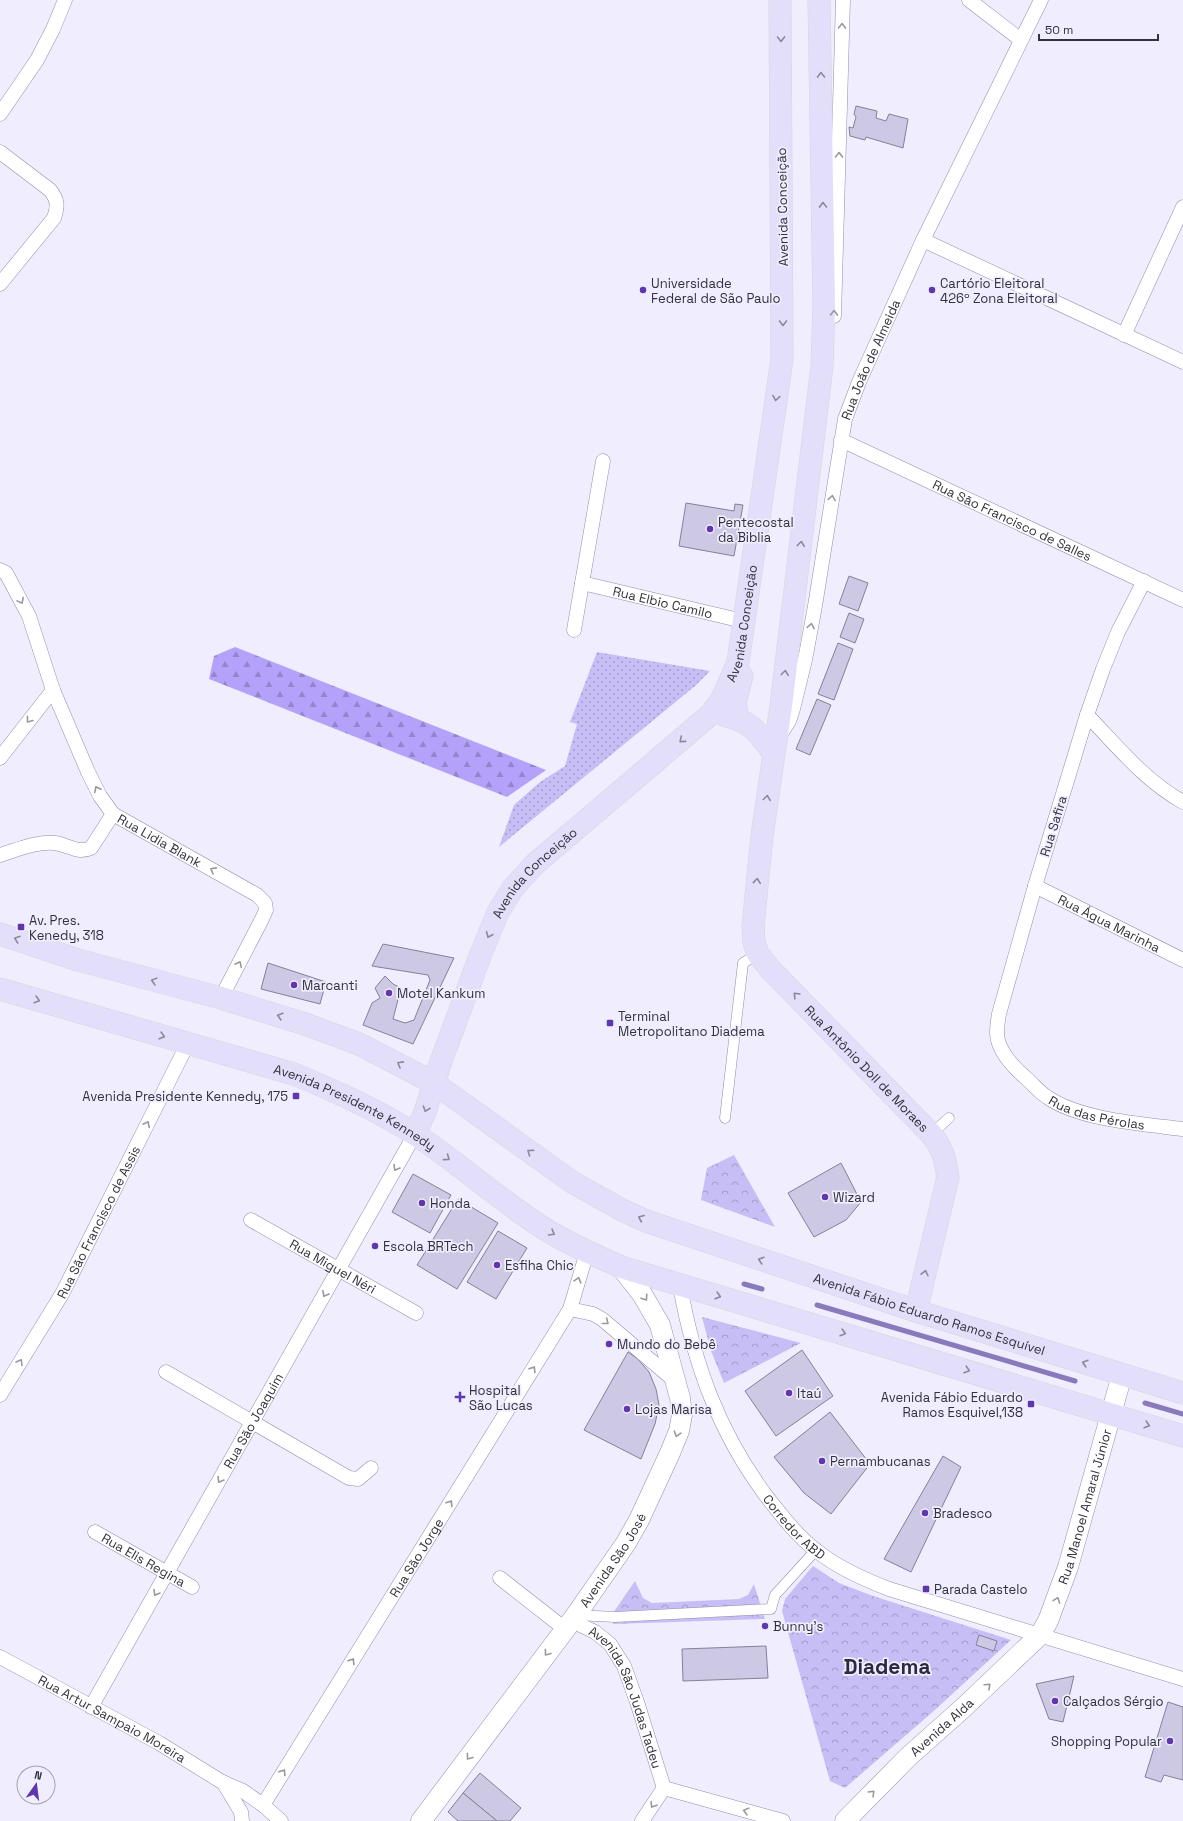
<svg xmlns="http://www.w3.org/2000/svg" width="1183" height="1821" font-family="'Space Grotesk',sans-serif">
  <defs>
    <pattern id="grass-dots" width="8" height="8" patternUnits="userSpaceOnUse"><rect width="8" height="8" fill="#c8bef6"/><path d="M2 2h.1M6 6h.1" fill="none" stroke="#a39bc8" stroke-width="1.8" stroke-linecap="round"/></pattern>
    <pattern id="forest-firs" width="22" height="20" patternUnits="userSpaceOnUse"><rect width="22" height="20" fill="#b4a1f9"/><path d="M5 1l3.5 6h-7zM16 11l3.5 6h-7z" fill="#9384cb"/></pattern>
    <pattern id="park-crowns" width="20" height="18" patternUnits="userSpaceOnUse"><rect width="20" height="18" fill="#c8bef6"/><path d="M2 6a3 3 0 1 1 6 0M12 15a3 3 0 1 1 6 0" fill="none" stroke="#a39bc8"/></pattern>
  </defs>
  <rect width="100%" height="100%" fill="#f0edff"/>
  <polygon fill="url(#grass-dots)" points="597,652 710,671 695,686 499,847 514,805 540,782 565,766 577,724 570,722"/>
  <polygon fill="url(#forest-firs)" points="235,647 546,770 507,797 209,679 214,656"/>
  <g fill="url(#park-crowns)">
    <polygon points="734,1155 775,1227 701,1200 707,1168"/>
    <polygon points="702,1317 801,1343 724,1383 711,1351"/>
    <polygon points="813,1566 839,1583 873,1596 1011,1640 936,1709 845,1788 830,1781 782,1611 785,1599"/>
    <polygon points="635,1581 643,1598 652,1603 739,1599 748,1595 754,1584 765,1619 613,1624 613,1613"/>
  </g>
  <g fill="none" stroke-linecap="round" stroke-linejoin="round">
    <g stroke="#897bbb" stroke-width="5">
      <polyline points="744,1284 762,1289"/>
      <polyline points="817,1305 1075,1381"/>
      <polyline points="1145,1403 1183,1414"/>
    </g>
  </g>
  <g fill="#cdc8e4" stroke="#848099">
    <polygon points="856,106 877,111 876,118 886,121 889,114 908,119 903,148 866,137 865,140 850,136 849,127 853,128 856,117 854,114"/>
    <polygon points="686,503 734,511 735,504 743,505 734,556 679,546"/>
    <polygon points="849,576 868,583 858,611 839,604"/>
    <polygon points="849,613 864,619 855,643 840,637"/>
    <polygon points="838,643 853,649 834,700 818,694"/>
    <polygon points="817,699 831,705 810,755 796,749"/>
    <polygon points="383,944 454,958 413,1044 363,1025 372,1003 380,998 375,988 385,976 393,984 401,988 393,1019 405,1023 414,1020 430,980 428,975 372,966"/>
    <polygon points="268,963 326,982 320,1004 261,989"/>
    <polygon points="841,1163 861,1202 846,1220 814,1237 788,1193"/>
    <polygon points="413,1174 451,1195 430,1233 392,1212"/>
    <polygon points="458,1199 498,1223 457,1289 417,1265"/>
    <polygon points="498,1231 527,1248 496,1299 467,1282"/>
    <polygon points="802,1350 833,1396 776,1436 745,1391"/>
    <polygon points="628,1352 638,1359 649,1372 656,1389 659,1405 655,1424 641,1459 584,1430"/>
    <polygon points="830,1412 870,1464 831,1514 804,1493 774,1457"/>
    <polygon points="943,1456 961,1467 911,1572 884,1559"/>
    <polygon points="979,1635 997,1641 994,1651 976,1645"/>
    <polygon points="766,1646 768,1678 683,1681 682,1649"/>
    <polygon points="1074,1676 1063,1722 1049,1719 1036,1684"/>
    <polygon points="1168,1702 1183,1707 1183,1780 1164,1775 1161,1782 1145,1777"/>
    <polygon points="480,1773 521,1808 510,1821 497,1821 463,1793"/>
    <polygon points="463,1793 497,1821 458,1821 448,1812"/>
  </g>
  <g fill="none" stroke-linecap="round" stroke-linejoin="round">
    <g stroke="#928ea8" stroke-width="11">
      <g id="pedestrian">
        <polyline points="725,1118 743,963 758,954"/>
        <polyline points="931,1134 949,1118"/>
        <polyline points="576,1615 615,1617 771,1609 775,1595 816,1550"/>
      </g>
    </g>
    <g stroke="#928ea8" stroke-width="15">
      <g id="minor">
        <polyline points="969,0 1021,40"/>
        <polyline points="0,114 37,60 53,29 65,0"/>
        <path d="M0,152l50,38c8,10 8,16 4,28l-54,66"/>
        <polyline points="923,240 1183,362"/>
        <polyline points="834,316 843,0"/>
        <polyline points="1124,335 1183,207"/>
        <path id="s1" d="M841,440l342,160"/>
        <path id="s2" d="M0,570l6,3 23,43 24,74 35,82 12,24 13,18 144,81 8,8 1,7 -4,9 -41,79"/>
        <path id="s3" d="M1144,581l-26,51 -15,37 -16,46 -52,171 -36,128c-1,6 -2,13 -2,19 0,17 17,35 29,45 7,6 13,14 21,19 33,23 96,27 136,32"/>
        <path id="s4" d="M582,583l161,38"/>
        <polyline points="574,630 603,461"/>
        <path d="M1087,715c30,31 58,66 96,87"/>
        <path id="s5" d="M782,732l7,-11 4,-12 12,-49 10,-54 30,-187 14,-37 64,-142 118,-240"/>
        <polyline points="0,758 53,690"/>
        <path d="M0,855c17,-5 37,-14 55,-12 13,2 23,11 36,5l22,-34"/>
        <path id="s6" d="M1035,886l148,74"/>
        <path id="s7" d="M251,1220l165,93"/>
        <path id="s8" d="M680,1286c14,78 39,147 87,211 15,19 30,39 50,54 21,17 46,28 72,38l294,90"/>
        <polyline points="570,1309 593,1314 602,1319 675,1381"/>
        <polyline points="166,1372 349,1478 358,1479 371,1468"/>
        <path id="s9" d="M0,1395l62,-101 126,-251"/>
        <path id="s10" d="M95,1532l97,55"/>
        <polyline points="500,1578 565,1629"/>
        <path id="s11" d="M572,1621l23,11 15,12 14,22 13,36 27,86"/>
        <path id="s12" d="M0,1657l159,86 63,39 21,9 20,14 18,16"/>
        <path id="s13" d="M91,1707l324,-573"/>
        <polyline points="223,1782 241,1812 242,1821"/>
        <polyline points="664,1788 783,1821"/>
        <path id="s14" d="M263,1805l307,-496 17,-57"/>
        <polyline points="642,1821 664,1788"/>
      </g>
    </g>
    <g stroke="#928ea8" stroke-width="21">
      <g id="secondary">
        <path id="s15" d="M421,1821l155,-206 50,-72 13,-23 31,-67 9,-22 3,-16 -2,-17 -20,-73 -18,-31 -21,-27"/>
        <path id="s16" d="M845,1821l63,-64 54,-48 78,-74 8,-14 20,-54 54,-192"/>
      </g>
    </g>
    <g stroke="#d6d6d8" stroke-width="23">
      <g id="primary">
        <path id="s17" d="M819,0l5,306 -2,60 -41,340 -19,130 -9,90 1,16 4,12 13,16 160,164c12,15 14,24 17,43l-32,134"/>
        <path d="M724,715c26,6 35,17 49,38"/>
        <polyline points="738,718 735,703 742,676"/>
        <path id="s18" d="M0,934l78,26 143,38 84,26 54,20 75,39 138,99 50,28 24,11 270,90 267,82"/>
        <path id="s19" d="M0,989l294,85c41,17 84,36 122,61 46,30 87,69 134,97 23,14 47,24 71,35l562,169"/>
        <path id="s20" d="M415,1134l10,-22 15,-48 40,-108 18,-44 15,-24 22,-24 176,-150 11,-15 16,-37 44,-303 -2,-359"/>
      </g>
    </g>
    <use href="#pedestrian" stroke="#fff" stroke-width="10"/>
    <use href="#minor" stroke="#fff" stroke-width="14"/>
    <use href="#secondary" stroke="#fff" stroke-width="20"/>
    <use href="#primary" stroke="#e3defa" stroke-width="22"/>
  </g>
  <defs><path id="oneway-chevron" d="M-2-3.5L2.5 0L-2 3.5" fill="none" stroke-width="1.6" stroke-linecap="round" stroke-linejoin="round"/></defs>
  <g stroke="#99989e">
    <use href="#oneway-chevron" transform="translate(842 26) rotate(-89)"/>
    <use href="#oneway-chevron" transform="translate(839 155) rotate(-89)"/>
    <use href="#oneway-chevron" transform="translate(834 313) rotate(-89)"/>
    <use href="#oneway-chevron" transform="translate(832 498) rotate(-81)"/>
    <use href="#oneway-chevron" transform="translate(21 601) rotate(62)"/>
    <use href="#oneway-chevron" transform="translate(811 626) rotate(-79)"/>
    <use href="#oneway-chevron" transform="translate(29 720) rotate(128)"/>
    <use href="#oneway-chevron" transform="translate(97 789) rotate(-117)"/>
    <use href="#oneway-chevron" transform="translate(213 870) rotate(-151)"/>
    <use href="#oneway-chevron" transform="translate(239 964) rotate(-63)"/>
    <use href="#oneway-chevron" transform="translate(147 1124) rotate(-63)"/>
    <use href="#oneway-chevron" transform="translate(396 1168) rotate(120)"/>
    <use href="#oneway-chevron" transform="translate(578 1280) rotate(-74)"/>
    <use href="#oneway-chevron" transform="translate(325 1294) rotate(119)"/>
    <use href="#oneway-chevron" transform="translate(645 1298) rotate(56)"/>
    <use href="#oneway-chevron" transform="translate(606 1322) rotate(38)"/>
    <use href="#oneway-chevron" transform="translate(20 1362) rotate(-59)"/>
    <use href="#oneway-chevron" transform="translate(533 1369) rotate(-58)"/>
    <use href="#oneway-chevron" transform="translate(677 1434) rotate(108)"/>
    <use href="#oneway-chevron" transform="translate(220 1480) rotate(120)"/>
    <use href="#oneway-chevron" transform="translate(450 1503) rotate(-58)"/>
    <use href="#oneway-chevron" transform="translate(156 1593) rotate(120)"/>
    <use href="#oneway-chevron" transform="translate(1057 1600) rotate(-70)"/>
    <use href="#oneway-chevron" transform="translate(547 1653) rotate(127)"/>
    <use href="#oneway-chevron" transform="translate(352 1661) rotate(-58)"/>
    <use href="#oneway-chevron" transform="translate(988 1686) rotate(-43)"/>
    <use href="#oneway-chevron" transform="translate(469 1757) rotate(127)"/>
    <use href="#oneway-chevron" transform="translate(283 1772) rotate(-58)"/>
    <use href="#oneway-chevron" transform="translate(872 1793) rotate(-45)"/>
    <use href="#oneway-chevron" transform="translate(653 1805) rotate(122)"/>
    <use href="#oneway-chevron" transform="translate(746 1811) rotate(-165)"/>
  </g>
  <g stroke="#8b889b">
    <use href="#oneway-chevron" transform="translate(781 39) rotate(89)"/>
    <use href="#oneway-chevron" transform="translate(821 75) rotate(-91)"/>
    <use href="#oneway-chevron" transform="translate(823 205) rotate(-91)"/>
    <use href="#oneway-chevron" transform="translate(783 323) rotate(90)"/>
    <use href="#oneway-chevron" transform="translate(776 398) rotate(99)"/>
    <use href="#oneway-chevron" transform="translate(801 544) rotate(-83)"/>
    <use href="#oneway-chevron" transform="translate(785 673) rotate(-83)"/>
    <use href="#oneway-chevron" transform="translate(682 740) rotate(140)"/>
    <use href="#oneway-chevron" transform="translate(767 798) rotate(-82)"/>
    <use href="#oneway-chevron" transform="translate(757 881) rotate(-84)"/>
    <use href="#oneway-chevron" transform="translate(489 935) rotate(113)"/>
    <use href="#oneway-chevron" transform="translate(17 939) rotate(-161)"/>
    <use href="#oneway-chevron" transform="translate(154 981) rotate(-165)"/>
    <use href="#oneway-chevron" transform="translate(796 995) rotate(-134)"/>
    <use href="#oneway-chevron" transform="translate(37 1000) rotate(16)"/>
    <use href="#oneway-chevron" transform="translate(280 1016) rotate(-163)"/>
    <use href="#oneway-chevron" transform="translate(162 1036) rotate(16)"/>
    <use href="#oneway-chevron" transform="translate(400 1064) rotate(-151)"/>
    <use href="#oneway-chevron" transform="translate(426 1109) rotate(109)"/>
    <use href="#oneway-chevron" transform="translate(530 1152) rotate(-144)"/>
    <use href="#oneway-chevron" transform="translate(447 1158) rotate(37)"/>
    <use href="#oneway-chevron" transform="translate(641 1218) rotate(-157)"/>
    <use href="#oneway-chevron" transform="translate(552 1233) rotate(30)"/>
    <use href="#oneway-chevron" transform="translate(761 1260) rotate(-162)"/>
    <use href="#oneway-chevron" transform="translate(925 1273) rotate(-77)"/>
    <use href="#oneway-chevron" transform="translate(718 1296) rotate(16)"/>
    <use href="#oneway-chevron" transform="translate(843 1333) rotate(17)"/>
    <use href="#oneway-chevron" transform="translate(1085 1363) rotate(-163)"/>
    <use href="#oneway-chevron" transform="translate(967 1370) rotate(17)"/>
    <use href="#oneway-chevron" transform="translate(1147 1425) rotate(17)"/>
  </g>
  <g fill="#5e36ae" stroke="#f0edff" stroke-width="1.5">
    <circle cx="643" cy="290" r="4"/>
    <circle cx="932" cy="290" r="4"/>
    <circle cx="710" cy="529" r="4"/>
    <rect x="17" y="923" width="8" height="8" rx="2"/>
    <circle cx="294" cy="985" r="4"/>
    <circle cx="389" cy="993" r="4"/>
    <rect x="606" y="1019" width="8" height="8" rx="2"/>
    <rect x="292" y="1092" width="8" height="8" rx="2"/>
    <circle cx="825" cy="1197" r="4"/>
    <circle cx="422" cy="1203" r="4"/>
    <circle cx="375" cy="1246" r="4"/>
    <circle cx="497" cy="1265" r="4"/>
    <circle cx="609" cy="1344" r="4"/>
    <circle cx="789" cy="1393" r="4"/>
    <path d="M458 1391h4v4h4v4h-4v4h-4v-4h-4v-4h4z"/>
    <rect x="1027" y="1400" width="8" height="8" rx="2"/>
    <circle cx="627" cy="1409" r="4"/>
    <circle cx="822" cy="1461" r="4"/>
    <circle cx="925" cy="1513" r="4"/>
    <rect x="922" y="1585" width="8" height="8" rx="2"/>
    <circle cx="765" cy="1626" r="4"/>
    <circle cx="1055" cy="1701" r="4"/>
    <circle cx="1170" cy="1741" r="4"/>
  </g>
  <g text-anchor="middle" stroke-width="3.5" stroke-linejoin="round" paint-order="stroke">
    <g font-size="13" fill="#33313c" stroke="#f0edff">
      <text transform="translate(782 207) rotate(-91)" y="5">Avenida Conceição</text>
      <text dy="5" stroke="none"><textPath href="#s5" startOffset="385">Rua João de Almeida</textPath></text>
      <text dy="5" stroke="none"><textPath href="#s1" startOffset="189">Rua São Francisco de Salles</textPath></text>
      <text dy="5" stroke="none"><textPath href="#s4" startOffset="83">Rua Elbio Camilo</textPath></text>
      <text dy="5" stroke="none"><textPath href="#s20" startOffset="627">Avenida Conceição</textPath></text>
      <text transform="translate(1053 826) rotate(-73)" y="5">Rua Safira</text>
      <text dy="5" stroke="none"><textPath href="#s2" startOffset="325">Rua Lidia Blank</textPath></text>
      <text dy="5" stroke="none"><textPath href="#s20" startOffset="291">Avenida Conceição</textPath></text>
      <text dy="5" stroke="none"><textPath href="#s6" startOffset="83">Rua Água Marinha</textPath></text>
      <text dy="5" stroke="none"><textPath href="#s17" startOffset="1117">Rua Antônio Doll de Moraes</textPath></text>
      <text dy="5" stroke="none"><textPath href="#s19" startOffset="375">Avenida Presidente Kennedy</textPath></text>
      <text dy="5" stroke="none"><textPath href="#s3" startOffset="613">Rua das Pérolas</textPath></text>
      <text dy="5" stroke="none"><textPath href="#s9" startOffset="199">Rua São Francisco de Assis</textPath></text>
      <text dy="5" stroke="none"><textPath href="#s7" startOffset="94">Rua Miguel Néri</textPath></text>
      <text dy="5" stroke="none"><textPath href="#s18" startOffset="1012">Avenida Fábio Eduardo Ramos Esquível</textPath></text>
      <text dy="5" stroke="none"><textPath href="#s13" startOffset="329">Rua São Joaquim</textPath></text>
      <text dy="5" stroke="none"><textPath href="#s16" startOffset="406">Rua Manoel Amaral Júnior</textPath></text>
      <text dy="5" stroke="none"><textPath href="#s8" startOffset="271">Corredor ABD</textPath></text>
      <text dy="5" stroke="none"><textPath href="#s14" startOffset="291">Rua São Jorge</textPath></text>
      <text dy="5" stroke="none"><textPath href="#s15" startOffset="324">Avenida São José</textPath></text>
      <text dy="5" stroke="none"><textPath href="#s10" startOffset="56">Rua Elis Regina</textPath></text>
      <text dy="5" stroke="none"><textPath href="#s11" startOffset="99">Avenida São Judas Tadeu</textPath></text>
      <text dy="5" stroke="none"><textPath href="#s12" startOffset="128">Rua Artur Sampaio Moreira</textPath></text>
      <text dy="5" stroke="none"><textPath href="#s16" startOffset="135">Avenida Alda</textPath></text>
    </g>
    <g font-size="13" fill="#33313c" stroke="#f0edff" text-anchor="start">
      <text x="651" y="288">Universidade<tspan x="651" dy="15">Federal de São Paulo</tspan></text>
      <text x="940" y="288">Cartório Eleitoral<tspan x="940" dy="15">426º Zona Eleitoral</tspan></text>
      <text x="718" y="527">Pentecostal<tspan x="718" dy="15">da Biblia</tspan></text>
      <text x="29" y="925">Av. Pres.<tspan x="29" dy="15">Kenedy, 318</tspan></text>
      <text x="302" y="990">Marcanti</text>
      <text x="397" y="998">Motel Kankum</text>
      <text x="618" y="1021">Terminal<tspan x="618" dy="15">Metropolitano Diadema</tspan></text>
      <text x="288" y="1101" text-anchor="end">Avenida Presidente Kennedy, 175</text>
      <text x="833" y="1202">Wizard</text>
      <text x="430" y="1208">Honda</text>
      <text x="383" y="1251">Escola BRTech</text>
      <text x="505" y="1270">Esfiha Chic</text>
      <text x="617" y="1349">Mundo do Bebê</text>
      <text x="469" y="1395">Hospital<tspan x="469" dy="15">São Lucas</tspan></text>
      <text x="797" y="1398">Itaú</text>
      <text x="1023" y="1402" text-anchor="end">Avenida Fábio Eduardo<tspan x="1023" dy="15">Ramos Esquivel,138</tspan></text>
      <text x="635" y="1414">Lojas Marisa</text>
      <text x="830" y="1466">Pernambucanas</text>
      <text x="933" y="1518">Bradesco</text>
      <text x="934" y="1594">Parada Castelo</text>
      <text x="773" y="1631">Bunny's</text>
      <text x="1063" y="1706">Calçados Sérgio</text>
      <text x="1162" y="1746" text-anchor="end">Shopping Popular</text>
    </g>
    <g font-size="21" font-weight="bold" fill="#2c283d" stroke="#f0edff">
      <text x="887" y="1674">Diadema</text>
    </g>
  </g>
  <g transform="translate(36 1785) rotate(14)"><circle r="19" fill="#f0edff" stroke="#a4a2b1"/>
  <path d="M0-3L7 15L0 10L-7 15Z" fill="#5e36ae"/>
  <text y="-6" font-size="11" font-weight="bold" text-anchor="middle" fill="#33313c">N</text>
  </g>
  <path d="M1039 34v6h119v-6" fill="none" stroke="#33313c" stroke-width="2"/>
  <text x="1045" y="34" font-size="12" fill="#33313c" stroke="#f0edff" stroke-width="3" paint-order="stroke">50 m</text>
</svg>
